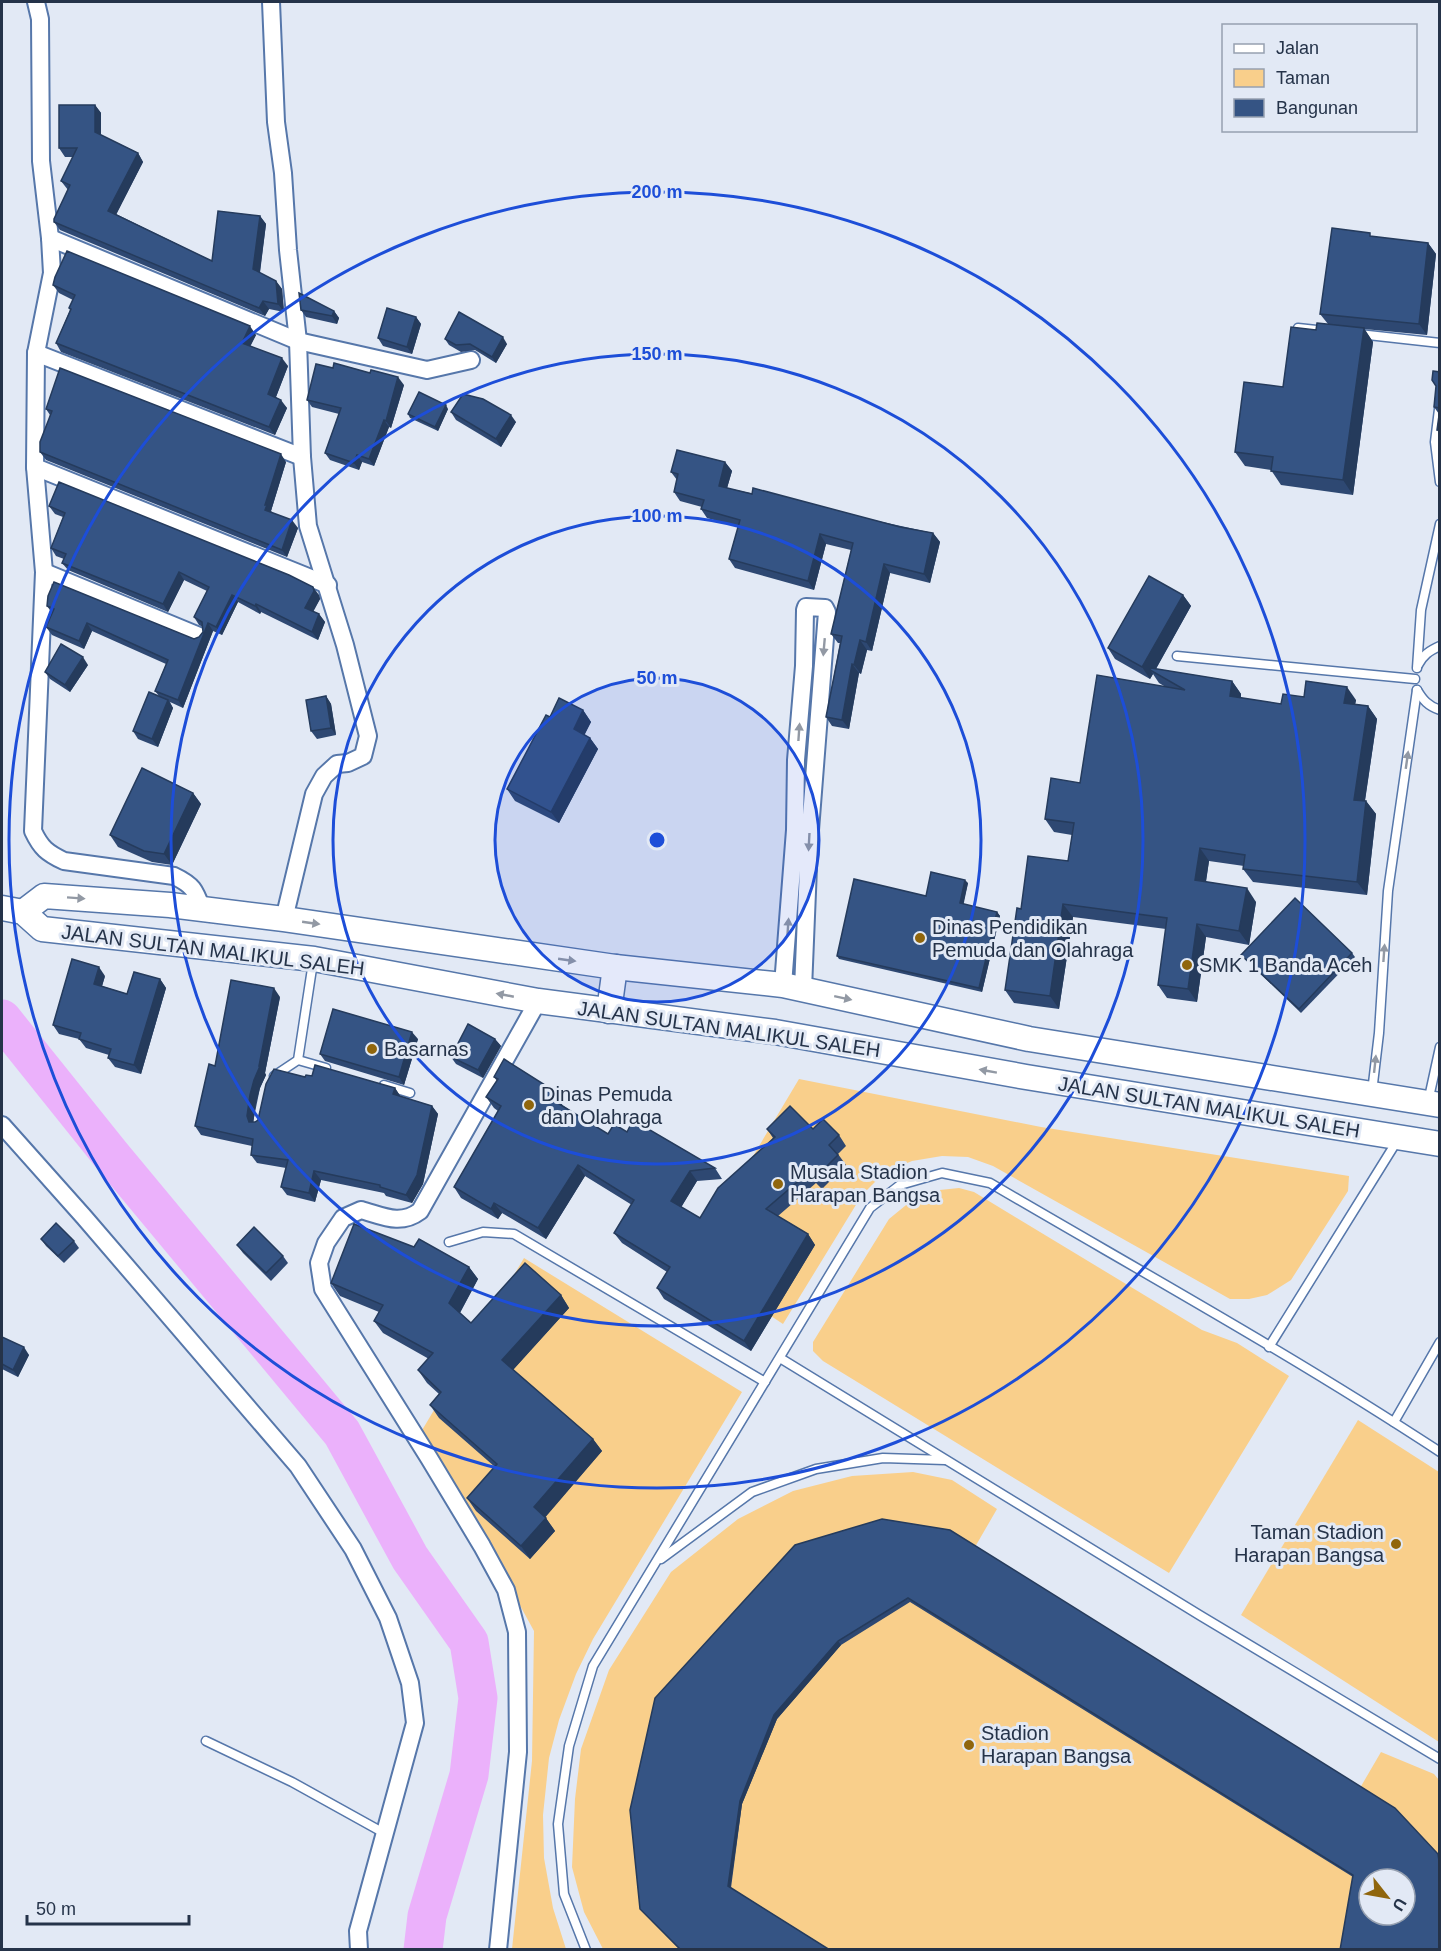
<svg xmlns="http://www.w3.org/2000/svg" width="1441" height="1951" font-family="Helvetica,sans-serif">
  <rect width="100%" height="100%" fill="#e2e9f5"/>
  <g fill="#f9cf8b" fill-rule="evenodd">
    <polygon points="799,1079 1041,1127 1349,1176 1348,1191 1291,1280 1267,1295 1249,1299 1230,1299 993,1166 968,1157 942,1156 912,1161 884,1173 862,1195 783,1324 690,1262"/>
    <polygon points="959,1188 974,1192 1202,1330 1237,1343 1289,1376 1169,1573 823,1361 813,1351 813,1342 889,1219 911,1201 930,1191"/>
    <polygon points="524,1258 742,1392 593,1639 576,1674 559,1720 549,1758 543,1815 544,1858 553,1908 566,1949 512,1949 532,1761 534,1631 471,1516 421,1432"/>
    <polygon points="1358,1420 1439,1472 1439,1742 1241,1615"/>
    <path d="M913,1472l39,8 45,29 -22,38 385,241 21,-36 53,22 5,6v169h-836l-19,-37 -12,-45 3,-68 6,-50 28,-79 62,-98 67,-53 55,-28 59,-15zM1369,1879h36v36h-36z"/>
  </g>
  <g fill="none" stroke-linecap="round" stroke-linejoin="round">
    <polyline stroke="#ebb1fb" stroke-width="39" points="2,1019 111,1155 342,1433 410,1558 469,1642 478,1698 469,1775 427,1916 423,1950"/>
    <g stroke="#5677aa" stroke-width="11">
      <g id="lane">
        <polyline points="1298,328 1326,331"/>
        <polyline points="1359,334 1440,343"/>
        <polyline points="1440,401 1435,442 1440,482"/>
        <polyline points="1177,656 1415,679"/>
        <path d="M1418,665c5,-10 11,-14 22,-19"/>
        <polyline points="1417,668 1421,610 1440,524"/>
        <path d="M1417,690c6,10 11,16 23,20"/>
        <polyline points="298,1060 326,1068"/>
        <polyline points="274,1076 298,1060 313,962"/>
        <polyline points="384,1085 410,1093"/>
        <polyline points="1372,1092 1379,1033 1388,891 1417,690"/>
        <polyline points="1428,1102 1440,1047"/>
        <polyline points="449,1242 483,1232 514,1234 765,1382"/>
        <polyline points="1269,1347 1397,1141"/>
        <polyline points="780,1358 1201,1616 1440,1759"/>
        <polyline points="1394,1422 1440,1342"/>
        <polyline points="661,1559 752,1492 816,1469 883,1458 945,1460"/>
        <polyline points="206,1741 292,1782 384,1833"/>
        <path d="M586,1950l-22,-56 -6,-70 11,-78 24,-80 277,-458 30,-23 42,-12 48,10c150,88 304,173 450,269"/>
      </g>
    </g>
    <g stroke="#5677aa" stroke-width="20">
      <g id="street">
        <path d="M36,2l4,17 1,142 9,77 2,35 -16,80 -1,114 9,105 -11,259c8,17 14,22 31,30l110,15c19,9 21,14 28,33"/>
        <polyline points="271,2 276,122 283,173 288,250 298,341 302,457 308,526 345,645 368,736 363,756 348,763 337,764 324,776 314,794 284,919"/>
        <polyline points="50,238 298,341 427,370 471,360"/>
        <polyline points="36,353 302,457"/>
        <polyline points="35,467 328,585"/>
        <polyline points="44,572 199,636"/>
        <polyline points="783,985 795,830 796,760 804,666 805,610 806,607 825,608 827,612 809,843 803,989"/>
        <polyline points="2,1125 84,1217 298,1466 353,1549 388,1618 410,1683 415,1723 358,1931 359,1950"/>
        <path d="M498,1950l20,-198 -1,-120 -11,-42 -24,-44 -53,-88 -106,-169 -4,-26 7,-20 17,-25 18,-8c22,6 39,16 59,1l118,-210"/>
      </g>
    </g>
    <g stroke="#5677aa" stroke-width="27">
      <g id="secondary">
        <polyline points="2,908 23,912 42,929 314,959 538,1001 775,1032 1026,1077 1440,1144"/>
        <polyline points="23,912 44,896 170,905 284,919 615,967 783,985 1029,1039 1440,1105"/>
        <polyline points="609,1011 615,967"/>
      </g>
    </g>
    <use href="#lane" stroke="#fff" stroke-width="8"/>
    <use href="#street" stroke="#fff" stroke-width="16"/>
    <use href="#secondary" stroke="#fff" stroke-width="24"/>
  </g>
  <g fill="#2e4872">
    <polygon points="95,105 101,113 101,135 138,153 143,162 116,214 212,261 260,216 266,224 260,273 276,281 282,289 284,312 269,309 265,316 60,230 54,222 68,190 61,181 73,157 65,157 59,148"/>
    <polygon points="1372,237 1428,243 1436,254 1427,335 1364,329 1373,342 1353,495 1281,485 1271,470 1245,466 1235,452 1283,387 1316,330 1328,324 1320,314"/>
    <polygon points="53,285 256,335 250,346 288,366 276,397 287,408 275,435 61,352 56,343 70,310 69,308 73,300 59,293"/>
    <polygon points="301,310 334,311 339,318 337,324 306,317"/>
    <polygon points="416,317 421,324 412,354 383,346 378,338"/>
    <polygon points="445,339 507,344 496,363 475,350 461,352 449,345"/>
    <polygon points="1440,372 1440,434 1437,430 1439,414 1434,407"/>
    <polygon points="404,385 391,428 389,427 374,466 362,462 359,470 330,460 325,453 339,414 312,407 307,400"/>
    <polygon points="46,409 286,462 271,511 272,513 298,528 287,557 46,460 40,452 50,415"/>
    <polygon points="448,409 438,431 410,418 408,414"/>
    <polygon points="451,412 516,422 501,447 456,420"/>
    <polygon points="725,462 732,471 727,488 933,533 940,542 930,583 890,573 872,651 867,650 861,674 859,673 849,729 832,726 826,717 840,643 838,643 831,634 851,550 826,544 814,590 735,568 729,559 738,527 707,518 701,509 702,507 680,501 674,492 677,480 671,472"/>
    <polygon points="49,506 319,595 320,599 313,611 319,614 325,622 318,640 261,612 260,614 238,602 222,635 213,631 183,708 170,702 173,708 158,747 138,739 133,731 159,696 155,691 166,664 92,631 84,649 52,635 46,627 52,613 47,606 194,639 199,637 203,632 203,627 199,625 194,617 207,591 184,580 168,612 68,570 62,563 64,559 56,556 51,548 63,517 55,514"/>
    <polygon points="1183,595 1191,606 1156,669 1232,681 1241,694 1241,698 1281,704 1304,697 1356,700 1355,704 1368,706 1377,719 1365,801 1366,801 1376,814 1367,895 1253,882 1243,869 1244,866 1209,861 1206,882 1256,902 1249,945 1206,937 1197,1002 1167,998 1158,985 1166,929 1073,917 1059,1009 1014,1003 1005,990 1021,909 1068,861 1072,835 1054,832 1045,819 1080,783 1164,686 1159,683 1153,674 1150,679 1115,659 1108,648"/>
    <polygon points="88,665 70,692 50,679 45,672"/>
    <polygon points="326,696 331,704 336,735 317,739 311,731"/>
    <polygon points="583,710 591,722 584,735 590,738 598,749 559,823 515,801 507,789 550,717"/>
    <polygon points="193,793 201,804 172,865 152,862 118,847 110,835"/>
    <polygon points="968,883 963,904 997,912 1000,916 982,992 839,959 837,956 926,896"/>
    <polygon points="1352,953 1355,957 1301,1013 1244,958 1241,955"/>
    <polygon points="105,976 102,986 127,994 160,979 166,988 141,1074 115,1067 108,1058 109,1055 86,1048 79,1039 59,1034 53,1025"/>
    <polygon points="280,997 265,1073 266,1075 260,1088 253,1122 255,1122 258,1120 305,1077 312,1076 395,1088 400,1096 432,1106 438,1114 423,1184 412,1203 386,1196 384,1193 321,1180 315,1202 287,1195 281,1187 286,1168 257,1163 251,1155 252,1146 201,1135 195,1126 215,1066"/>
    <polygon points="418,1039 404,1085 325,1061 320,1054"/>
    <polygon points="495,1039 501,1046 483,1078 456,1064 451,1057"/>
    <polygon points="494,1077 556,1092 563,1102 562,1105 608,1134 627,1132 715,1168 722,1179 697,1181 681,1207 700,1218 773,1138 767,1129 813,1129 839,1135 846,1146 838,1154 846,1165 822,1189 816,1183 778,1216 808,1234 815,1245 751,1351 664,1299 657,1288 667,1272 622,1243 614,1233 632,1205 585,1176 546,1239 502,1213 498,1219 461,1198 454,1187 498,1111 494,1108 486,1097 497,1081"/>
    <polygon points="41,1239 74,1241 79,1248 64,1263 46,1246"/>
    <polygon points="237,1245 283,1256 288,1263 271,1281 243,1253"/>
    <polygon points="469,1267 478,1279 460,1313 471,1323 561,1295 569,1308 513,1370 593,1439 602,1451 545,1517 555,1531 530,1559 476,1511 467,1498 495,1467 439,1418 430,1405 439,1394 427,1383 418,1370 429,1359 383,1333 374,1321 379,1312 340,1296 331,1283"/>
    <polygon points="2,1339 29,1355 18,1377 2,1369"/>
    <polygon points="882,1519 1438,1854 1440,1856 1440,1950 1353,1877 910,1602 841,1645 777,1719 742,1804 731,1888 830,1950 680,1950 640,1909"/>
  </g>
  <g fill="#253b5c">
    <polygon points="95,105 101,113 101,140 95,132"/>
    <polygon points="138,153 143,162 114,219 108,211"/>
    <polygon points="260,216 266,224 259,278 253,269"/>
    <polygon points="1428,243 1436,254 1427,335 1419,324"/>
    <polygon points="276,281 282,289 284,312 278,304"/>
    <polygon points="263,301 269,309 265,316 259,308"/>
    <polygon points="334,311 339,318 337,324 332,316"/>
    <polygon points="416,317 421,324 412,354 407,347"/>
    <polygon points="250,326 256,335 248,351 242,343"/>
    <polygon points="1364,328 1373,342 1353,495 1343,480"/>
    <polygon points="503,337 507,344 496,363 492,357"/>
    <polygon points="282,358 288,366 274,402 268,394"/>
    <polygon points="398,377 404,385 391,428 386,421"/>
    <polygon points="281,400 287,408 275,435 269,427"/>
    <polygon points="446,405 448,409 438,431 435,427"/>
    <polygon points="511,415 516,422 501,447 496,439"/>
    <polygon points="384,420 389,427 374,466 369,459"/>
    <polygon points="281,454 286,462 271,511 272,513 265,510 265,505"/>
    <polygon points="357,455 362,462 359,470 354,463"/>
    <polygon points="725,462 732,471 725,495 719,486"/>
    <polygon points="292,520 298,528 287,557 282,550"/>
    <polygon points="933,533 940,542 930,583 924,574"/>
    <polygon points="820,534 826,544 814,590 808,581"/>
    <polygon points="884,564 890,573 872,651 866,642"/>
    <polygon points="179,572 184,580 168,612 163,604"/>
    <polygon points="313,587 319,595 320,599 311,616 305,608"/>
    <polygon points="232,595 238,602 222,635 216,627"/>
    <polygon points="1183,595 1191,606 1154,672 1150,670 1153,674 1150,679 1142,667"/>
    <polygon points="256,604 261,612 260,614 255,606"/>
    <polygon points="319,614 325,622 318,640 312,632"/>
    <polygon points="87,623 92,631 84,649 79,641"/>
    <polygon points="208,623 213,631 183,708 178,700"/>
    <polygon points="860,640 867,650 861,674 854,665"/>
    <polygon points="83,657 88,665 70,692 65,685"/>
    <polygon points="852,664 859,673 849,729 842,720"/>
    <polygon points="1232,681 1241,694 1239,709 1230,696"/>
    <polygon points="1347,687 1356,700 1353,716 1344,703"/>
    <polygon points="326,696 331,704 336,735 331,728"/>
    <polygon points="168,700 173,708 158,747 152,739"/>
    <polygon points="1368,706 1377,719 1363,813 1354,800"/>
    <polygon points="583,710 591,722 582,740 574,729"/>
    <polygon points="590,738 598,749 559,823 551,812"/>
    <polygon points="193,793 201,804 172,865 164,854"/>
    <polygon points="1366,801 1376,814 1367,895 1357,882"/>
    <polygon points="1200,848 1209,861 1204,893 1195,880"/>
    <polygon points="965,880 968,883 963,907 960,903"/>
    <polygon points="1247,888 1256,902 1249,945 1239,931"/>
    <polygon points="1063,904 1073,917 1059,1009 1050,996"/>
    <polygon points="997,912 1000,916 982,992 979,988"/>
    <polygon points="1197,924 1206,937 1197,1002 1188,989"/>
    <polygon points="99,967 105,976 100,993 94,984"/>
    <polygon points="160,979 166,988 141,1074 134,1065"/>
    <polygon points="274,988 280,997 265,1073 266,1075 260,1088 256,1103 253,1125 249,1122 247,1116 250,1095 254,1080 259,1066"/>
    <polygon points="412,1032 418,1039 404,1085 399,1077"/>
    <polygon points="495,1039 501,1046 483,1078 478,1070"/>
    <polygon points="395,1088 401,1097 393,1094"/>
    <polygon points="556,1092 563,1102 559,1110 551,1099"/>
    <polygon points="432,1106 438,1114 423,1184 412,1203 406,1195"/>
    <polygon points="578,1165 585,1176 546,1239 538,1228"/>
    <polygon points="314,1171 321,1180 315,1202 309,1193"/>
    <polygon points="690,1171 697,1181 679,1211 671,1201"/>
    <polygon points="494,1203 502,1213 498,1219 491,1209"/>
    <polygon points="808,1234 815,1245 751,1351 744,1341"/>
    <polygon points="469,1267 478,1279 458,1316 449,1303"/>
    <polygon points="561,1295 569,1308 511,1372 502,1360"/>
    <polygon points="24,1347 29,1355 18,1377 13,1370"/>
    <polygon points="593,1439 602,1451 543,1520 534,1507"/>
    <polygon points="546,1518 555,1531 530,1559 521,1546"/>
    <polygon points="838,1641 841,1645 777,1719 742,1804 730,1890 728,1886 740,1801 774,1715"/>
  </g>
  <g fill="#355484" stroke="#253b5c" stroke-width="1.5" fill-rule="evenodd">
    <polygon points="59,105 95,105 95,132 138,153 108,211 212,261 218,211 260,216 253,269 276,281 278,304 263,301 259,308 54,222 54,219 70,185 61,181 77,148 59,148"/>
    <polygon points="1332,228 1370,233 1370,236 1428,243 1419,324 1320,314"/>
    <polygon points="67,251 250,326 242,343 282,358 268,394 281,400 269,427 56,343 71,309 69,308 75,295 53,285 55,277"/>
    <polygon points="299,293 334,311 332,316 301,310"/>
    <polygon points="387,308 416,317 407,347 378,338"/>
    <polygon points="459,312 503,337 492,357 470,344 456,345 445,339"/>
    <polygon points="1317,323 1364,328 1343,480 1271,471 1273,457 1235,452 1244,382 1283,387 1291,327 1316,330"/>
    <polygon points="334,363 370,373 371,370 398,377 386,421 384,420 369,459 357,455 354,463 325,453 341,408 307,400 316,364 333,368"/>
    <polygon points="60,368 281,454 265,505 267,505 265,510 292,520 282,550 40,452 40,442 52,411 46,409"/>
    <polygon points="1433,371 1440,372 1440,408 1434,407 1436,386 1432,380"/>
    <polygon points="419,392 446,405 435,427 408,414"/>
    <polygon points="463,394 483,399 511,415 496,439 451,412"/>
    <polygon points="1440,408 1440,430 1437,430"/>
    <polygon points="677,450 725,462 719,486 752,494 753,488 900,527 933,533 924,574 884,564 866,642 860,640 854,665 852,664 842,720 826,717 842,636 831,634 853,543 820,534 808,581 729,559 740,520 701,509 704,500 674,492 678,474 671,472"/>
    <polygon points="59,482 289,575 313,587 314,591 305,608 319,614 312,632 256,604 255,606 232,595 216,627 208,623 178,700 155,691 168,660 87,623 79,641 46,627 54,609 47,606 48,596 54,582 194,639 199,637 203,632 202,622 194,617 209,587 179,572 163,604 62,563 66,554 51,548 65,513 49,506"/>
    <polygon points="1149,576 1183,595 1142,667 1108,648"/>
    <polygon points="61,644 83,657 65,685 45,672"/>
    <polygon points="1151,668 1232,681 1230,696 1281,704 1283,694 1304,697 1306,681 1347,687 1344,703 1368,706 1354,800 1366,801 1357,882 1243,869 1245,855 1200,848 1195,880 1247,888 1239,931 1197,924 1188,989 1158,985 1167,918 1063,904 1050,996 1005,990 1017,908 1021,909 1028,856 1068,861 1074,823 1045,819 1051,778 1080,783 1097,675 1185,690 1150,670"/>
    <polygon points="149,692 168,700 152,739 133,731"/>
    <polygon points="326,696 331,728 311,731 306,700"/>
    <polygon points="559,698 583,710 574,729 590,738 551,812 507,789 546,715 550,717"/>
    <polygon points="142,768 193,793 164,854 144,851 110,835"/>
    <polygon points="931,872 965,880 960,903 997,912 979,988 837,956 854,879 926,896"/>
    <polygon points="1295,898 1352,953 1299,1009 1241,955"/>
    <polygon points="72,959 99,967 94,984 127,994 134,972 160,979 134,1065 108,1058 111,1049 79,1039 81,1033 53,1025"/>
    <polygon points="231,980 274,988 259,1066 260,1066 254,1080 250,1095 247,1116 249,1122 255,1122 258,1120 266,1084 274,1069 305,1077 306,1075 312,1076 315,1065 395,1088 393,1094 432,1106 417,1175 406,1195 380,1187 380,1185 314,1171 309,1193 281,1187 288,1160 251,1155 253,1139 195,1126 209,1064 215,1066"/>
    <polygon points="333,1009 412,1032 399,1077 320,1054"/>
    <polygon points="468,1024 495,1039 478,1070 451,1057"/>
    <polygon points="504,1059 556,1092 551,1099 608,1134 614,1124 627,1132 633,1120 715,1168 690,1171 671,1201 700,1218 718,1188 775,1137 767,1129 790,1106 813,1129 823,1119 839,1135 829,1145 838,1155 815,1178 809,1172 766,1209 808,1234 744,1341 657,1288 670,1267 614,1233 634,1200 578,1165 538,1228 494,1203 491,1209 454,1187 501,1106 486,1097 498,1079 494,1077"/>
    <polygon points="56,1223 74,1241 58,1256 41,1239"/>
    <polygon points="354,1224 414,1247 419,1239 469,1267 449,1303 471,1323 525,1263 561,1295 502,1360 593,1439 534,1507 546,1518 521,1546 467,1498 497,1464 430,1405 441,1392 418,1370 433,1353 374,1321 383,1305 331,1283"/>
    <polygon points="254,1227 283,1256 266,1273 237,1245"/>
    <polygon points="2,1337 24,1347 13,1370 2,1364"/>
    <path d="M882,1519l68,11 445,278 43,46 2,14v82h-100l13,-75 -445,-277 -70,43 -64,74 -34,86 -12,85 102,64h-149l-41,-41 -10,-99 25,-112 140,-153zM1369,1879h36v36h-36z"/>
  </g>
  <defs><path id="oneway-solid" d="M-6-.8H1V-3.2L6.5 0L1 3.2V.8H-6Z" transform="scale(1.5)"/></defs>
  <g fill="#9299a4">
    <use href="#oneway-solid" transform="translate(824 647) rotate(95)"/>
    <use href="#oneway-solid" transform="translate(799 732) rotate(-86)"/>
    <use href="#oneway-solid" transform="translate(1407 760) rotate(-82)"/>
    <use href="#oneway-solid" transform="translate(809 842) rotate(93)"/>
    <use href="#oneway-solid" transform="translate(76 898) rotate(4)"/>
    <use href="#oneway-solid" transform="translate(311 923) rotate(8)"/>
    <use href="#oneway-solid" transform="translate(788 927) rotate(-86)"/>
    <use href="#oneway-solid" transform="translate(1384 953) rotate(-86)"/>
    <use href="#oneway-solid" transform="translate(567 960) rotate(8)"/>
    <use href="#oneway-solid" transform="translate(505 995) rotate(-169)"/>
    <use href="#oneway-solid" transform="translate(843 998) rotate(12)"/>
    <use href="#oneway-solid" transform="translate(1375 1064) rotate(-84)"/>
    <use href="#oneway-solid" transform="translate(988 1071) rotate(-170)"/>
  </g>
  <circle cx="657" cy="840" r="162" fill="#1d4ed8" fill-opacity=".12"/>
  <g fill="none" stroke="#1d4ed8" stroke-width="3">
    <circle cx="657" cy="840" r="162"/>
    <circle cx="657" cy="840" r="324"/>
    <circle cx="657" cy="840" r="486"/>
    <circle cx="657" cy="840" r="648"/>
  </g>
  <g fill="#90660d" stroke="#e2e9f5" stroke-width="2">
    <circle cx="920" cy="938" r="6"/>
    <circle cx="1187" cy="965" r="6"/>
    <circle cx="372" cy="1049" r="6"/>
    <circle cx="529" cy="1105" r="6"/>
    <circle cx="778" cy="1184" r="6"/>
    <circle cx="1396" cy="1544" r="6"/>
    <circle cx="969" cy="1745" r="6"/>
  </g>
  <g text-anchor="middle" stroke-width="6" stroke-linejoin="round" paint-order="stroke">
    <g font-size="20" fill="#253349" stroke="#e2e9f5" text-anchor="start">
      <text x="932" y="934">Dinas Pendidikan<tspan x="932" dy="23">Pemuda dan Olahraga</tspan></text>
      <text x="1199" y="972">SMK 1 Banda Aceh</text>
      <text x="384" y="1056">Basarnas</text>
      <text x="541" y="1101">Dinas Pemuda<tspan x="541" dy="23">dan Olahraga</tspan></text>
      <text x="790" y="1179">Musala Stadion<tspan x="790" dy="23">Harapan Bangsa</tspan></text>
      <text x="1384" y="1539" text-anchor="end">Taman Stadion<tspan x="1384" dy="23">Harapan Bangsa</tspan></text>
      <text x="981" y="1740">Stadion<tspan x="981" dy="23">Harapan Bangsa</tspan></text>
    </g>
    <g font-size="20" fill="#253349" stroke="#e2e9f5">
      <text transform="translate(213 950) rotate(7)" y="7">JALAN SULTAN MALIKUL SALEH</text>
      <text transform="translate(729 1029) rotate(8)" y="7">JALAN SULTAN MALIKUL SALEH</text>
      <text transform="translate(1209 1107) rotate(9)" y="7">JALAN SULTAN MALIKUL SALEH</text>
    </g>
  </g>
  <circle cx="657" cy="840" r="9" fill="#1d4ed8" stroke="#e2e9f5" stroke-width="3"/>
  <g font-size="18" text-anchor="middle" font-weight="bold" fill="#1d4ed8" stroke="#e2e9f5" stroke-width="6" stroke-linejoin="round" paint-order="stroke">
    <text x="657" y="198">200 m</text>
    <text x="657" y="360">150 m</text>
    <text x="657" y="522">100 m</text>
    <text x="657" y="684">50 m</text>
  </g>
  <rect width="1441" height="1951" fill="none" stroke="#253349" stroke-width="6"/>
  <rect x="1222" y="24" width="195" height="108" fill="#e2e9f5" stroke="#96a0b0" stroke-width="1.5"/>
  <rect x="1234" y="44" width="30" height="9" fill="#ffffff" stroke="#96a0b0" stroke-width="1.5"/>
  <text x="1276" y="54" font-size="18" fill="#253349">Jalan</text>
  <rect x="1234" y="69" width="30" height="18" fill="#f9cf8b" stroke="#96a0b0" stroke-width="1.5"/>
  <text x="1276" y="84" font-size="18" fill="#253349">Taman</text>
  <rect x="1234" y="99" width="30" height="18" fill="#355484" stroke="#96a0b0" stroke-width="1.5"/>
  <text x="1276" y="114" font-size="18" fill="#253349">Bangunan</text>
  <g transform="translate(1387 1897) rotate(121)"><circle r="28" fill="#e2e9f5" stroke="#96a0b0" stroke-width="1.5"/>
  <path d="M0-4.5L10 22L0 15L-10 22Z" fill="#90660d"/>
  <text y="-9" font-size="16" font-weight="bold" text-anchor="middle" fill="#253349">U</text>
  </g>
  <path d="M27 1915v9h162v-9" fill="none" stroke="#253349" stroke-width="3"/>
  <text x="36" y="1915" font-size="18" fill="#253349" stroke="#e2e9f5" stroke-width="4.5" paint-order="stroke">50 m</text>
</svg>
